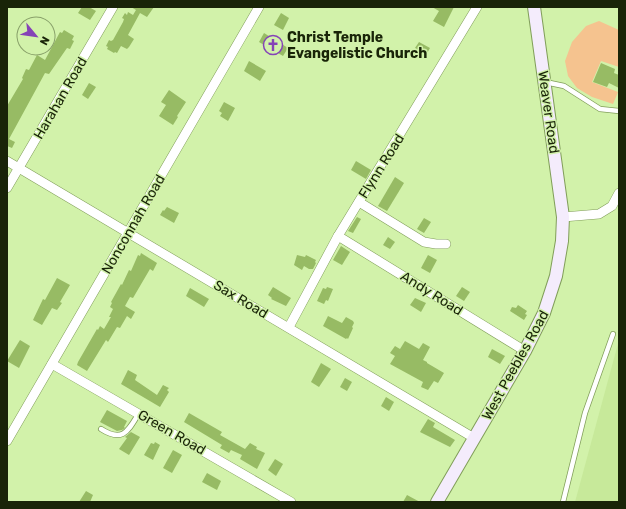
<svg xmlns="http://www.w3.org/2000/svg" width="626" height="509" font-family="Rubik,sans-serif">
  <rect width="100%" height="100%" fill="#d2f2aa"/>
  <polygon fill="#c7e99a" points="619,340 619,502 575,502"/>
  <polygon fill="#f5c38f" points="599,21 619,30 619,67 601,61 592,82 618,92 613,104 592,97 577,88 568,76 565,61 572,42 586,26"/>
  <g fill="#97bb64">
    <polygon points="82,7 89,7 96,11 90,20 78,13"/>
    <polygon points="131,7 154,7 147,17 140,13 128,35 134,39 129,47 127,49 121,46 117,53 115,52 114,53 107,49 108,47 106,46 109,40 111,41 113,40 123,22 124,19 122,18 125,13 127,15 128,12 133,15 136,10"/>
    <polygon points="432,7 454,7 444,27 433,21 439,11"/>
    <polygon points="281,13 289,18 283,30 274,25"/>
    <polygon points="64,30 74,36 72,40 74,41 70,49 67,48 49,74 45,73 9,139 15,142 12,148 7,146 7,106 23,79 22,78 26,69 29,70 37,55 45,60 60,32 62,33"/>
    <polygon points="264,33 288,48 283,56 259,42"/>
    <polygon points="419,42 430,48 425,57 417,53 419,50 415,48"/>
    <polygon points="249,61 266,71 260,81 244,71"/>
    <polygon points="601,63 615,69 614,73 619,75 619,88 609,83 607,87 593,82"/>
    <polygon points="89,83 96,87 88,99 82,95"/>
    <polygon points="169,90 186,102 177,116 178,117 173,125 159,116 166,105 161,102"/>
    <polygon points="224,102 235,108 228,121 220,116 222,113 219,111"/>
    <polygon points="356,161 371,170 366,179 351,170"/>
    <polygon points="395,177 404,183 387,211 378,206"/>
    <polygon points="167,207 179,213 174,223 160,215 163,210 164,211"/>
    <polygon points="357,217 361,219 353,233 348,231"/>
    <polygon points="424,218 431,222 424,233 417,229"/>
    <polygon points="388,237 395,242 390,249 383,245"/>
    <polygon points="341,246 350,252 342,265 333,260"/>
    <polygon points="141,253 157,263 153,271 150,269 133,298 130,297 125,306 135,312 131,319 127,316 120,328 117,327 108,342 106,340 87,371 77,365 78,362 97,329 98,330 100,326 104,329 111,317 109,317 113,309 110,307 112,303 111,302 121,284 122,285 129,270 131,271 138,255 140,256"/>
    <polygon points="297,255 305,257 306,255 316,260 315,262 316,263 313,269 309,269 304,266 302,270 294,265"/>
    <polygon points="428,255 437,260 430,273 421,268"/>
    <polygon points="57,278 70,285 60,302 62,303 57,310 52,308 42,325 33,320 43,299 45,300"/>
    <polygon points="273,287 291,298 286,306 271,299 272,298 268,295"/>
    <polygon points="327,287 333,289 328,301 326,300 324,304 317,301 323,288 326,289"/>
    <polygon points="462,287 470,292 464,301 456,296"/>
    <polygon points="190,288 209,299 204,307 186,296"/>
    <polygon points="415,298 426,303 421,312 410,305"/>
    <polygon points="518,305 527,311 525,314 527,315 524,320 510,311 512,307 516,308"/>
    <polygon points="328,316 342,323 346,317 353,321 354,323 352,327 353,328 348,339 347,338 346,339 323,326"/>
    <polygon points="20,340 30,346 19,368 7,361"/>
    <polygon points="405,341 419,349 423,343 430,347 423,360 427,362 427,363 444,373 438,383 434,381 428,390 421,387 423,382 390,364 395,356 390,353 395,346 400,349"/>
    <polygon points="492,349 505,356 500,364 488,357"/>
    <polygon points="321,363 331,369 319,387 311,382"/>
    <polygon points="128,370 137,375 135,380 157,395 163,385 169,388 167,390 169,392 160,407 121,384"/>
    <polygon points="345,378 352,382 347,391 340,387"/>
    <polygon points="386,397 394,402 389,411 381,406"/>
    <polygon points="107,410 127,421 124,427 125,428 122,430 117,431 100,422"/>
    <polygon points="189,413 222,432 220,435 245,449 250,443 257,447 256,449 265,453 257,469 240,459 242,455 231,450 229,453 220,448 222,445 184,422"/>
    <polygon points="428,419 435,423 433,427 455,440 450,447 420,432"/>
    <polygon points="131,432 140,437 129,455 119,449 127,438 125,437"/>
    <polygon points="155,442 160,445 153,460 144,455 151,443 154,444"/>
    <polygon points="173,450 182,455 172,473 163,468"/>
    <polygon points="275,459 283,464 276,476 268,470"/>
    <polygon points="207,473 221,481 217,490 202,482"/>
    <polygon points="86,491 93,495 90,502 79,502"/>
    <polygon points="407,495 420,502 403,502"/>
  </g>
  <g fill="none" stroke-linecap="round" stroke-linejoin="round">
    <g stroke="#819e5a" stroke-width="6">
      <g id="lane">
        <polyline points="545,82 564,86 600,109 619,111"/>
        <path d="M101,429c22,14 27,2 38,-16"/>
        <polyline points="563,502 585,413 613,334"/>
      </g>
    </g>
    <g stroke="#819e5a" stroke-width="10">
      <g id="street">
        <polyline points="7,161 474,438"/>
        <polyline points="7,188 113,7"/>
        <polyline points="359,202 424,242 436,244 446,244"/>
        <polyline points="563,217 599,214 612,206 619,193"/>
        <polyline points="338,236 525,351"/>
        <polyline points="289,327 338,236 477,7"/>
        <polyline points="52,364 291,502"/>
        <polyline points="7,441 259,7"/>
      </g>
    </g>
    <g stroke="#819e5a" stroke-width="14">
      <polyline id="secondary" points="437,502 525,351 544,313 556,276 562,241 563,217 534,7"/>
    </g>
    <use href="#lane" stroke="#fff" stroke-width="4.5"/>
    <use href="#street" stroke="#fff" stroke-width="9"/>
    <use href="#secondary" stroke="#f4ecfc" stroke-width="12"/>
  </g>
  <defs>
    <g id="church-ring" transform="scale(1)"><circle r="9.5" fill="#d2f2aa" stroke="#8543b7" stroke-width="1.5"/><path d="M-1.2-6h2.4v3.5h3.3v2.4h-3.3V6h-2.4V-.1h-3.3v-2.4h3.3Z" fill="#8543b7"/></g>
  </defs>
  <g fill-rule="evenodd">
    <use href="#church-ring" x="273" y="45"/>
  </g>
  <g text-anchor="middle" stroke-width="3" stroke-linejoin="round" paint-order="stroke">
    <g font-size="14" font-weight="bold" fill="#192408" stroke="#d2f2aa" text-anchor="start">
      <text x="287" y="42">Christ Temple<tspan x="287" dy="16">Evangelistic Church</tspan></text>
    </g>
    <g font-size="14" fill="#192408" stroke="#d2f2aa">
      <text transform="translate(60 98) rotate(-60)" y="5">Harahan Road</text>
      <text transform="translate(549 112) rotate(82)" y="5">Weaver Road</text>
      <text transform="translate(381 166) rotate(-58)" y="5">Flynn Road</text>
      <text transform="translate(133 224) rotate(-60)" y="5">Nonconnah Road</text>
      <text transform="translate(432 293) rotate(32)" y="5">Andy Road</text>
      <text transform="translate(241 299) rotate(31)" y="5">Sax Road</text>
      <text transform="translate(515 365) rotate(-61)" y="5">West Peebles Road</text>
      <text transform="translate(172 432) rotate(30)" y="5">Green Road</text>
    </g>
  </g>
  <rect width="626" height="509" fill="none" stroke="#192408" stroke-width="16"/>
  <g transform="translate(36 36) rotate(119)"><circle r="19" fill="#d2f2aa" stroke="#88a069"/>
  <path d="M0-3L7 15L0 10L-7 15Z" fill="#8543b7"/>
  <text y="-6" font-size="11" font-weight="bold" text-anchor="middle" fill="#192408">N</text>
  </g>
</svg>
